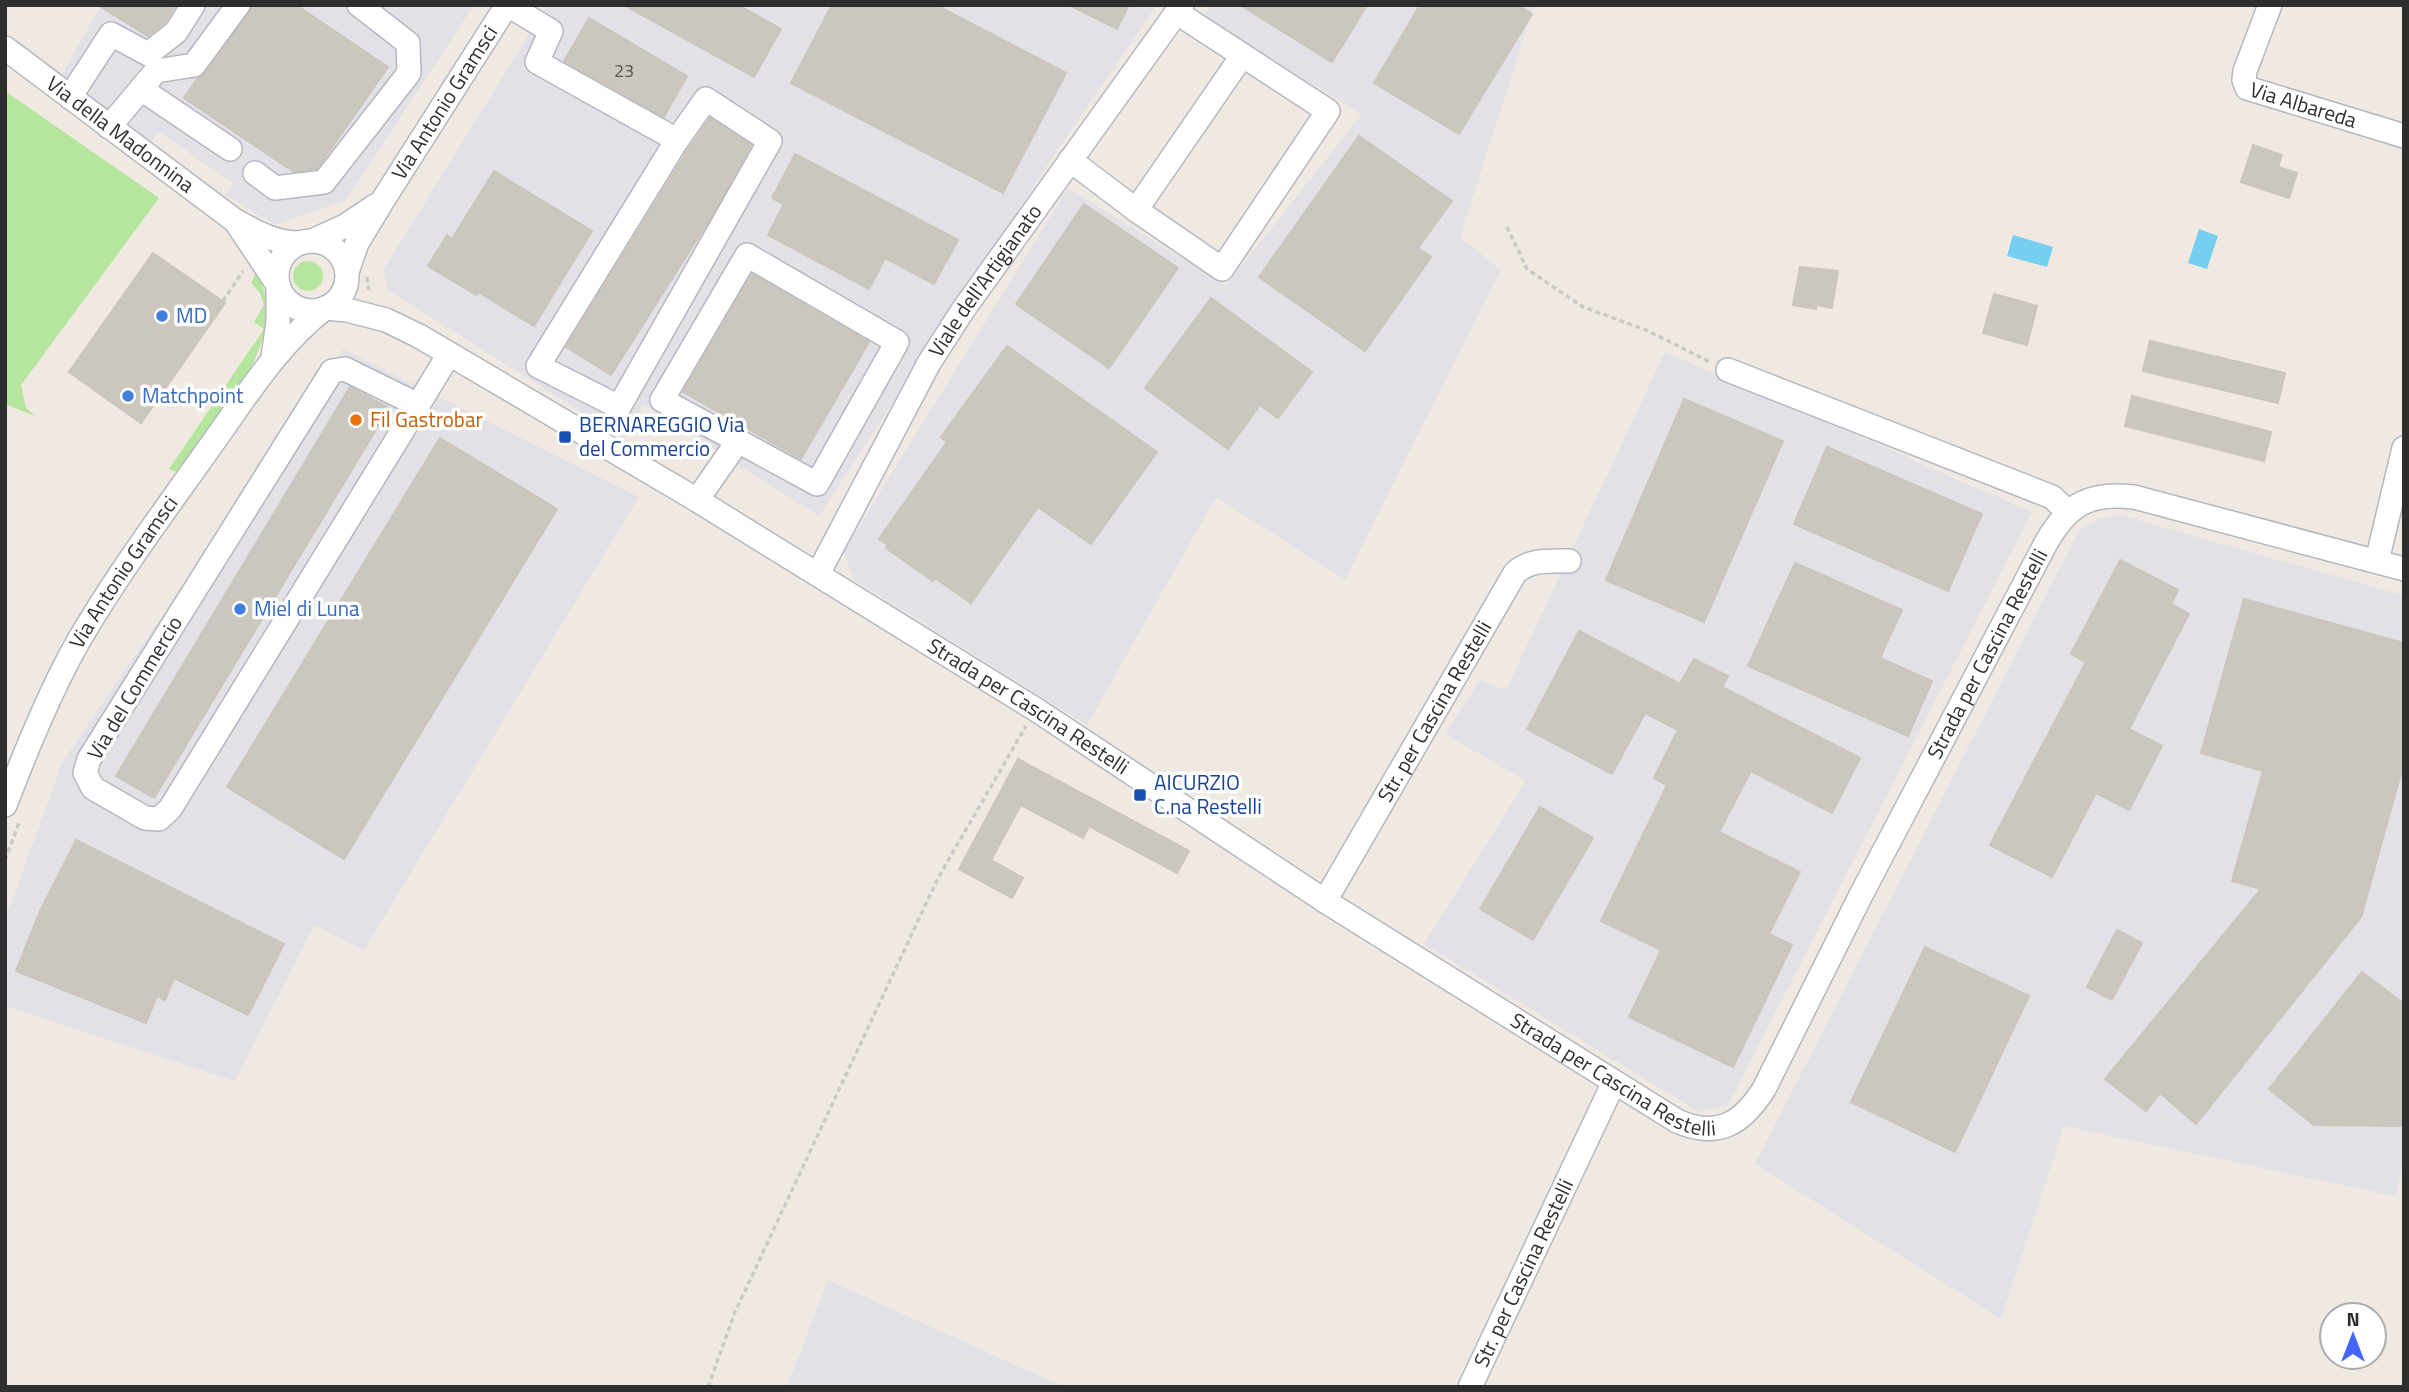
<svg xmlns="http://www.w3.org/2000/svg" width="2409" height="1392" font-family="'Titillium Web',sans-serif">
  <rect width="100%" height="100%" fill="#efe9e1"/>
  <g fill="#e3e1e8">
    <polygon points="101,5 474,5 346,200 275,225 226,195 233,183 159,132 150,144 61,76"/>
    <polygon points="547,5 1157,5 1054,155 819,516 644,405 624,439 388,290 384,269"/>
    <polygon points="1211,5 1534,5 1460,237 1501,270 1345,580 1216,497 1087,725 854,580 843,552 1068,188 1226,286 1362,114 1203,18"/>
    <polygon points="343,349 639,497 364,950 314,925 235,1081 5,1006 5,921 62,763"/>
    <polygon points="1665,352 2032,512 1728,1105 1699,1112 1424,944 1526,781 1445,734 1480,680 1506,690"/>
    <polygon points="2120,515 2404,596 2404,1159 2395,1196 2064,1126 2001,1319 1755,1164 2080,529 2099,519"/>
    <polygon points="828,1280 1064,1387 787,1387"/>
  </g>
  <g fill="#b6e59e">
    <polygon points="5,91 159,198 21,385 26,408 35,416 5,404"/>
    <circle cx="308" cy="276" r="15"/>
    <path d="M257,270c3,9 7,18 8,26 11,63 -53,129 -88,176l-8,-3 95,-140 -10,-7 10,-17 -4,-12 -9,-10z"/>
  </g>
  <g fill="#75cff0">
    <polygon points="2199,229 2218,236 2207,269 2188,263"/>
    <polygon points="2013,235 2053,247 2047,267 2007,256"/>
  </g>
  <g fill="#cbc7bf" stroke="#cbc5ba" stroke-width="2">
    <polygon points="98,5 176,5 165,22 148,36"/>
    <polygon points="252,5 296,5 388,67 317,169 294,172 184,98 197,79 205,73 249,13"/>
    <polygon points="624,5 738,5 781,29 754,77"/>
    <polygon points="832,5 936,5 1066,73 1003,193 791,83"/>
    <polygon points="1069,5 1129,5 1117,29"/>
    <polygon points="1240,5 1367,5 1332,62"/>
    <polygon points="1420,5 1517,5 1532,14 1459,134 1374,83"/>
    <polygon points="589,18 687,76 664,117 564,61"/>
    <polygon points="710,118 751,145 713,214 611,375 566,347 689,148"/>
    <polygon points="1359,136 1452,201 1418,248 1431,257 1365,351 1259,277"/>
    <polygon points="2253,145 2282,155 2278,167 2297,173 2289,198 2241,182"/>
    <polygon points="795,154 958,240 934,284 885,258 869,289 768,235 784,204 772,198"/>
    <polygon points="494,171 592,231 534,326 478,292 476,295 428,266 447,235 452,239"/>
    <polygon points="1084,204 1178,268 1109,368 1016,304"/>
    <polygon points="153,253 225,303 141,423 69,372"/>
    <polygon points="1800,267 1838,271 1832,308 1816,305 1816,309 1793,305"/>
    <polygon points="752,274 869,342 801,459 683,392"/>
    <polygon points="1994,294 2037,306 2027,345 1983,333"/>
    <polygon points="1211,298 1312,372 1278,418 1260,405 1228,449 1145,388"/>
    <polygon points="2150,341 2285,373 2278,403 2143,371"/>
    <polygon points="1007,346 1157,452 1091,544 1038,507 971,603 935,578 933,581 886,548 888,545 879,539 947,442 941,437"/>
    <polygon points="350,387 389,408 154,798 116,776"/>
    <polygon points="2132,396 2271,432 2264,461 2125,426"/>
    <polygon points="1684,399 1783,441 1704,622 1606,580"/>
    <polygon points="440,438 557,509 344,859 227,787"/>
    <polygon points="1827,447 1982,514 1948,591 1794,524"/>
    <polygon points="2120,560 2178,590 2171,604 2189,614 2129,729 2162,746 2129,810 2096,793 2052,877 1990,845 2086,662 2071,654"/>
    <polygon points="1795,563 1902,610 1880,658 1932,681 1908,736 1748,666"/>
    <polygon points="2244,599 2404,643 2404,762 2361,917 2196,1124 2160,1093 2146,1111 2105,1079 2261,889 2232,881 2263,771 2201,753"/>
    <polygon points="1579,631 1680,684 1694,659 1728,676 1722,687 1860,758 1832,813 1751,771 1719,832 1800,872 1769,934 1792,945 1733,1067 1629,1017 1661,950 1601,921 1667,785 1654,778 1678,730 1645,713 1612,774 1527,729"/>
    <polygon points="1018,759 1189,851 1177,873 1089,826 1083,838 1021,805 991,860 1023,878 1012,898 959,869"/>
    <polygon points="1540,807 1593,838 1533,940 1480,909"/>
    <polygon points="76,840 284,944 248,1015 174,978 165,1000 157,996 146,1023 16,971 40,911"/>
    <polygon points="2117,930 2142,943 2112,1000 2087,987"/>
    <polygon points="1925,947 2029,996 1955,1152 1851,1102"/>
    <polygon points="2362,972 2404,1004 2404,1126 2314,1125 2269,1089"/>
  </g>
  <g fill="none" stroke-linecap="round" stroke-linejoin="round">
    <g stroke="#b4b7c1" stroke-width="26">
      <g id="minor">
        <polyline points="508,5 551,31 537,62 677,140"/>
        <path id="s1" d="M2270,5l-25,66 -1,9 3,8 157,48"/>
        <path id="s2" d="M5,48l229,172c22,12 40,23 66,23"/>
        <polyline points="141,89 230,149"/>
        <polyline points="70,97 111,34 148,54 176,32 193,5"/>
        <polygon points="706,99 770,141 619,407 538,366 677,140"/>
        <polyline points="109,127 156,71 194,65 238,5"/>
        <polyline points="1070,160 1136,210 1222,269 1328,111 1176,12"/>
        <polyline points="255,173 275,188 324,182 409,73 408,43 359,5"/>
        <polyline points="1136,210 1242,56"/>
        <polyline points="238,225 278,285 278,322 273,357"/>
        <polyline points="312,241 345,226 375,206"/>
        <circle cx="312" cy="276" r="35"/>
        <path id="s3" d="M347,272l10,-29 26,-43 124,-195"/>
        <path id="s4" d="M325,308l22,2 39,10 33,16 278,164 338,209 290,192 352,220c40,18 65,3 87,-32l98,-196 184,-350c22,-39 43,-51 88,-46l270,72"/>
        <polyline points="1728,370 2052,497 2068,512"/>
        <polyline points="418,405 345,369 332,371 89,759 85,773 93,788 145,818 159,819 170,809 406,425 449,354"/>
        <polyline points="697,500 738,441 662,400 747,255 897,342 817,484 738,441"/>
        <polyline points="2377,561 2404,448"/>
        <path id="s5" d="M818,574l111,-211 34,-53 219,-305"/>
        <path id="s6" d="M5,805c21,-54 45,-114 74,-165 38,-65 84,-127 128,-189 37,-51 68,-104 118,-143"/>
        <path id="s7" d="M1325,901l190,-328c15,-14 34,-12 54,-12"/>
        <path id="s8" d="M1470,1387l144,-305"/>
      </g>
    </g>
    <g stroke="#c9c9c9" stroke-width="3.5" stroke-dasharray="5 3.5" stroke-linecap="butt">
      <polyline points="1507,227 1527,269 1583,307 1646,330 1710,362"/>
      <polyline points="367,277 369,292"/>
      <polyline points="223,301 243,271"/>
      <polyline points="121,778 352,393"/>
      <polyline points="5,860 20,820"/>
      <polyline points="708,1387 735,1312 938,878 1026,726"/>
    </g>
    <use href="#minor" stroke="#fff" stroke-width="23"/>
  </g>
  <g fill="#3f7fe0" stroke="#fff" stroke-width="2.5">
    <circle cx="162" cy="316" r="7"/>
    <circle cx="128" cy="396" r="7"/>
    <circle cx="240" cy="609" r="7"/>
  </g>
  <circle fill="#e8710a" stroke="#fff" stroke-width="2.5" cx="356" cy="420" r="7"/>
  <g fill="#1a4fb4" stroke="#fff" stroke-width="2.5">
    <rect x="558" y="430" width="14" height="14" rx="3.5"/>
    <rect x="1133" y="788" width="14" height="14" rx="3.5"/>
  </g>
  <g text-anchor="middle" stroke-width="7" stroke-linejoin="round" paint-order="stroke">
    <g font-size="18" fill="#555452">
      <text x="624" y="77">23</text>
    </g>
    <g font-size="21" fill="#2e2e2e" stroke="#fff">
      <text dy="7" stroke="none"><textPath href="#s3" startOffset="196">Via Antonio Gramsci</textPath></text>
      <text dy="7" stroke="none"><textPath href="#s1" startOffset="147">Via Albareda</textPath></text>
      <text dy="7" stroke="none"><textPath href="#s2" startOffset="144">Via della Madonnina</textPath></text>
      <text dy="7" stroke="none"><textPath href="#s5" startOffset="338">Viale dell'Artigianato</textPath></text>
      <text dy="7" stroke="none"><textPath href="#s6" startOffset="262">Via Antonio Gramsci</textPath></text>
      <text dy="7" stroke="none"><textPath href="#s4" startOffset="2175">Strada per Cascina Restelli</textPath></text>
      <text transform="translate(135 688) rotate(-59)" y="7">Via del Commercio</text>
      <text dy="7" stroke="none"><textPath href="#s4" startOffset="812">Strada per Cascina Restelli</textPath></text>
      <text dy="7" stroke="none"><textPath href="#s7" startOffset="219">Str. per Cascina Restelli</textPath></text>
      <text dy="7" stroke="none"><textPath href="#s4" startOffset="1505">Strada per Cascina Restelli</textPath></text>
      <text dy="7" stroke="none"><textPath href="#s8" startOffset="126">Str. per Cascina Restelli</textPath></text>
    </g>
    <g font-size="21" fill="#366cbe" stroke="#fff" text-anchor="start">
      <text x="176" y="323">MD</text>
      <text x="142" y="403">Matchpoint</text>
      <text x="254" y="616">Miel di Luna</text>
    </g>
    <g font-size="21" fill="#c56008" stroke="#fff" text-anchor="start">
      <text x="370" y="427">Fil Gastrobar</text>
    </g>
    <g font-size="21" fill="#164399" stroke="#fff" text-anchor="start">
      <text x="579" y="432">BERNAREGGIO Via<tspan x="579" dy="24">del Commercio</tspan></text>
      <text x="1154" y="790">AICURZIO<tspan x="1154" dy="24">C.na Restelli</tspan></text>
    </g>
  </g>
  <rect width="2409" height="1392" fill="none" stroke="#2e2e2e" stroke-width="14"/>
  <g transform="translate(2353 1336)"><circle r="33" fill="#ffffff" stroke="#ababab" stroke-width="2"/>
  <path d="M0-5L12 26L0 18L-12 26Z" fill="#4264fb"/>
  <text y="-10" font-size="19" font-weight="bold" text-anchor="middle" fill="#2e2e2e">N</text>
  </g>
</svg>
